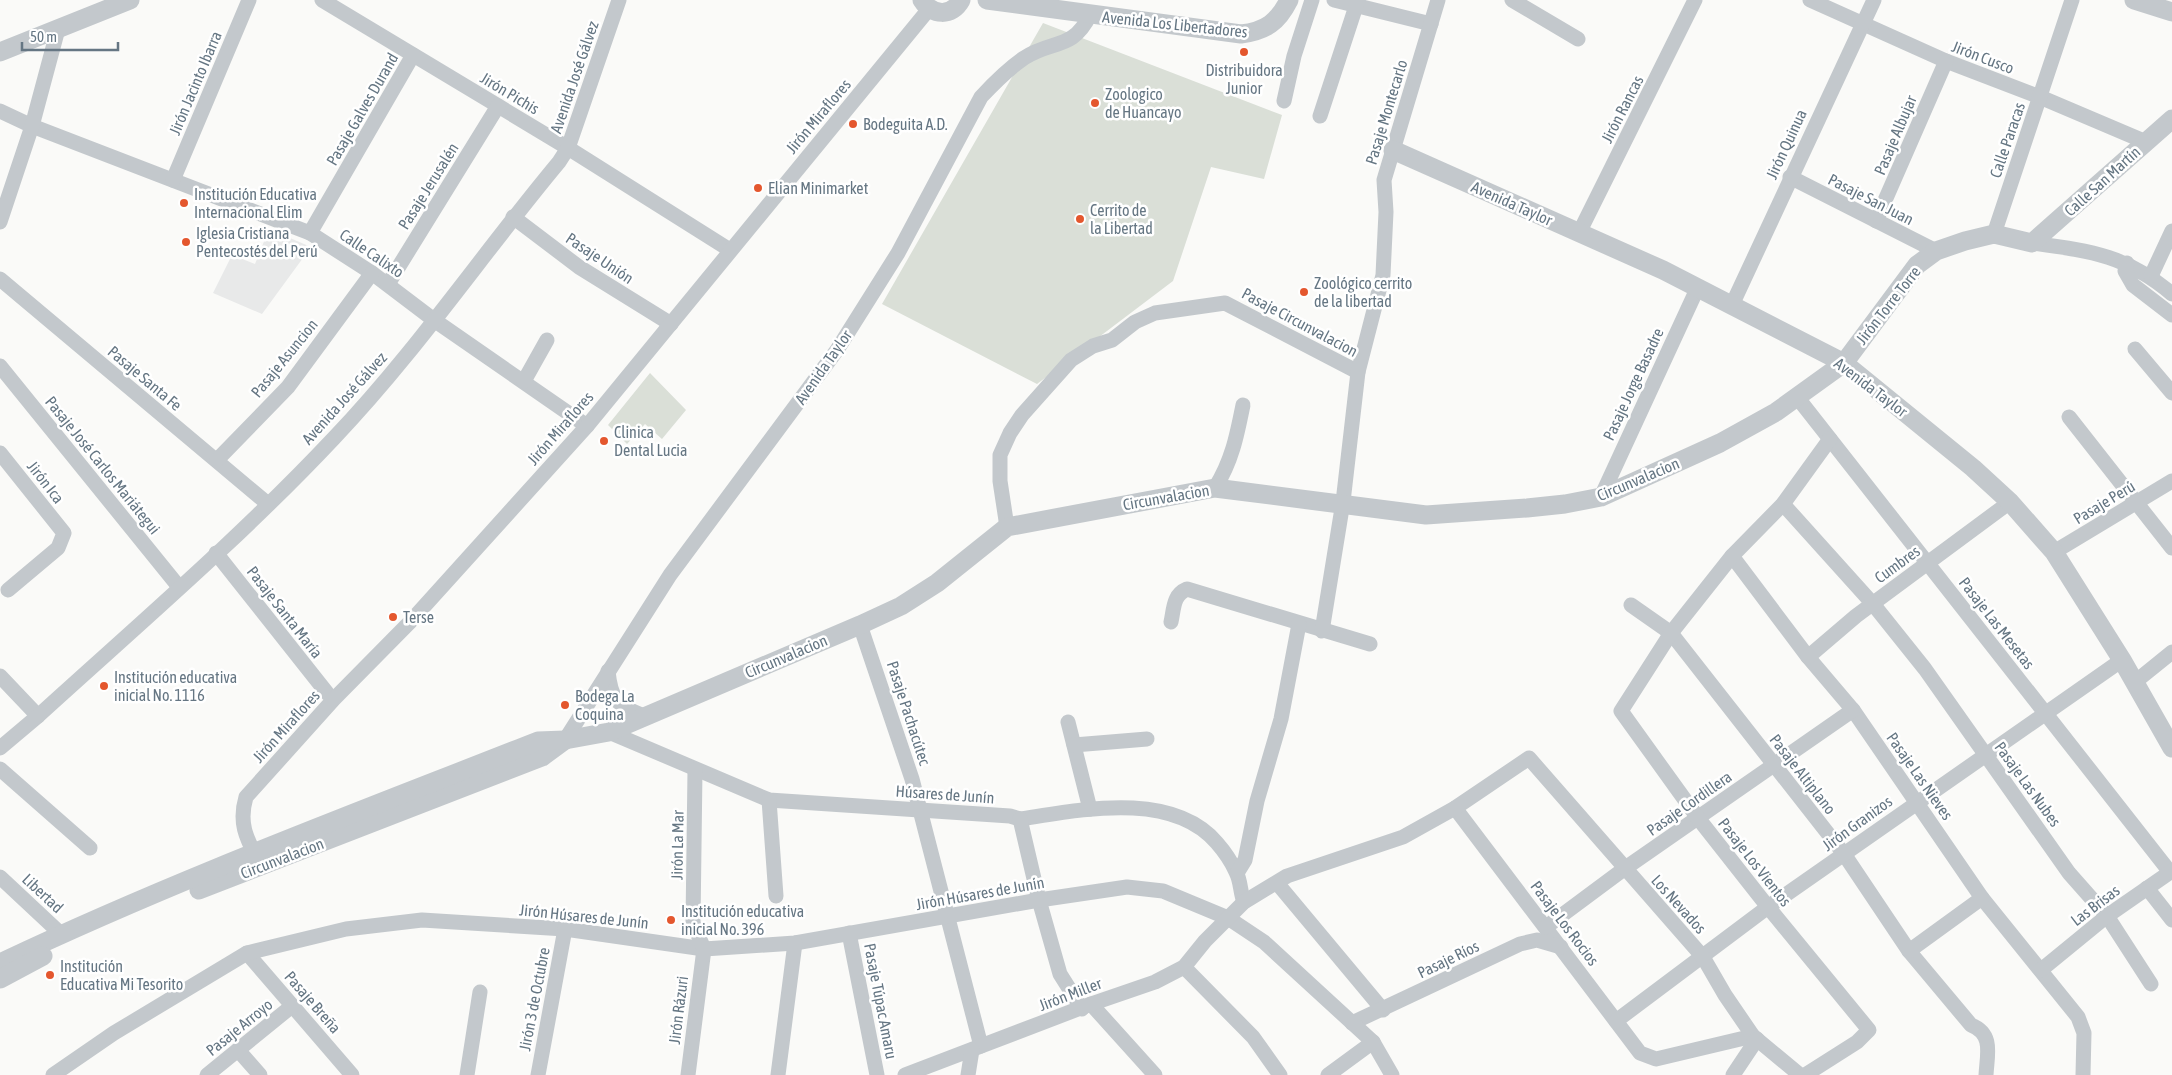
<svg xmlns="http://www.w3.org/2000/svg" width="2172" height="1075" font-family="'Asap Condensed',sans-serif">
  <rect width="100%" height="100%" fill="#fafaf8"/>
  <polygon fill="#e8e9e9" points="269,229 311,247 262,314 213,293 232,255 255,264"/>
  <g fill="#dadfd7">
    <polygon points="1043,23 1282,115 1264,179 1211,167 1173,281 1037,384 882,304"/>
    <polygon points="650,373 686,410 662,439 645,424 627,444 608,425"/>
  </g>
  <g fill="none" stroke-linecap="round" stroke-linejoin="round">
    <g stroke="#c3c8cc" stroke-width="15">
      <polyline points="322,0 568,148 730,250"/>
      <polyline points="1334,0 1431,24"/>
      <polyline points="1512,0 1578,39"/>
      <polyline points="1810,0 1946,61 2040,97 2146,142"/>
      <polyline points="1284,101 1294,56 1312,0"/>
      <polyline points="0,111 32,126 310,233 372,273 434,320 587,426"/>
      <polyline points="1320,116 1358,0"/>
      <polyline points="1790,177 1936,251"/>
      <polyline points="173,180 249,0"/>
      <polyline points="513,217 579,267 671,324"/>
      <polyline points="1876,221 1946,61"/>
      <polyline points="0,222 32,126 58,29"/>
      <polyline points="310,233 413,55"/>
      <polyline points="1579,233 1695,0"/>
      <polyline points="1994,234 2072,0"/>
      <path d="M2032,243c58,8 94,12 140,51"/>
      <polyline points="2127,263 2125,271 2133,285 2172,315"/>
      <polyline points="2151,276 2172,231"/>
      <polyline points="0,279 268,504"/>
      <polyline points="388,284 498,106"/>
      <polyline points="1732,305 1874,0"/>
      <polyline points="2135,349 2172,393"/>
      <polyline points="0,366 179,587"/>
      <polyline points="524,381 547,340"/>
      <polyline points="1797,397 2170,872"/>
      <polyline points="2069,417 2172,548"/>
      <polyline points="0,453 64,533 58,548 8,590"/>
      <polyline points="217,460 288,387 372,273"/>
      <path d="M1215,488c17,-27 22,-53 28,-83"/>
      <polyline points="1601,497 1698,287"/>
      <polyline points="1783,504 1873,604 1925,669 2069,873 2107,916 2151,984"/>
      <polyline points="1007,527 1000,481 1000,455 1010,433 1022,415 1071,360 1093,346 1112,340 1135,322 1155,313 1225,303 1358,372"/>
      <polyline points="2054,552 2172,481"/>
      <polyline points="216,553 327,693"/>
      <polyline points="1732,556 1808,657 1853,710 1982,898 2078,1017 2084,1033 2083,1075"/>
      <path d="M1631,605l40,28 173,221 65,97 62,74c23,9 16,30 15,50"/>
      <path d="M1171,622c3,-14 2,-27 16,-33l183,55"/>
      <polyline points="860,625 912,779 981,1046"/>
      <polyline points="1322,631 1343,502 1358,372 1383,275 1386,212 1384,180 1438,0"/>
      <polyline points="1808,657 1856,616 2010,502"/>
      <path d="M608,671c3,29 9,35 36,45"/>
      <polyline points="0,676 38,716"/>
      <polyline points="2135,682 2172,652"/>
      <polyline points="1068,722 1090,809"/>
      <path d="M609,732l160,68 241,16 10,3c60,-9 152,-29 197,24 7,8 15,20 19,29 5,9 4,20 8,30"/>
      <path d="M565,740l105,-165 167,-225 61,-97 83,-156c13,-14 27,-28 43,-39 29,-19 48,-7 66,-43"/>
      <polyline points="1074,745 1147,739"/>
      <path d="M0,748l38,-32c100,-91 204,-180 296,-278 82,-86 149,-185 225,-276l9,-14 51,-148"/>
      <polyline points="0,769 90,848"/>
      <polyline points="769,800 776,896"/>
      <polyline points="1455,808 1640,1053 1656,1059 1753,1036"/>
      <polyline points="1020,819 1039,900 1060,974 1082,1009"/>
      <path d="M259,863c-12,-24 -21,-39 -13,-66l88,-98 76,-77 177,-196 342,-417"/>
      <polyline points="1237,873 1245,860 1257,801 1281,719 1299,624"/>
      <polyline points="0,877 61,934"/>
      <polyline points="1277,883 1383,1010"/>
      <polyline points="2147,888 2172,920"/>
      <polyline points="1546,927 1624,869 1853,710"/>
      <polyline points="849,933 877,1075"/>
      <polyline points="1909,951 1982,898"/>
      <polyline points="247,953 352,1075"/>
      <polyline points="1184,967 1253,1037 1280,1075"/>
      <polyline points="2041,970 2107,916 2172,871"/>
      <polyline points="1091,1004 1155,1075"/>
      <polyline points="1616,1021 1768,907 2122,660"/>
      <polyline points="1352,1023 1520,944 1537,940 1561,947"/>
      <polyline points="238,1050 260,1075"/>
      <polyline points="53,1075 114,1033 247,953 346,929 422,920 565,929 704,949 795,943 1039,900 1127,887 1163,891 1228,918 1264,942 1373,1042 1392,1075"/>
      <polyline points="207,1075 292,1006"/>
      <polyline points="467,1075 480,992"/>
      <polyline points="538,1075 565,929"/>
      <polyline points="688,1075 704,949 693,923 695,770"/>
      <polyline points="778,1075 795,943"/>
      <polyline points="905,1075 1091,1004 1155,982 1184,967 1205,941 1244,902 1287,876 1403,837 1455,808 1529,758 1703,957 1725,995 1753,1036 1800,1075"/>
      <polyline points="968,1075 972,1050"/>
      <polyline points="1328,1075 1373,1042"/>
      <polyline points="1733,1075 1757,1039"/>
      <polyline points="1805,1075 1857,1042 1869,1030 1768,907 1698,818 1621,711 1671,633 1732,556 1783,504 1830,439"/>
    </g>
    <g stroke="#c3c8cc" stroke-width="19">
      <path d="M922,0c10,16 30,17 39,0"/>
      <path d="M987,0l254,34c25,-3 37,-12 48,-34"/>
      <polyline points="2134,0 2172,12"/>
      <polyline points="0,52 130,0"/>
      <polyline points="1393,150 1663,270 1844,363 1973,468 2010,502 2054,552 2122,660 2172,748"/>
      <polyline points="199,890 542,757 565,740"/>
      <path d="M0,963c175,-83 358,-151 538,-222l27,-1 44,-8 251,-107 41,-19 36,-23 70,-56 208,-39 211,27 101,-7 38,-4 36,-7 119,-54 56,-31 68,-49 73,-98 19,-14 29,-10 29,-7 38,9 140,-124"/>
      <polyline points="0,979 43,956"/>
    </g>
  </g>
  <g fill="#e4572e" stroke="#fff" stroke-width="2">
    <circle cx="1244" cy="52" r="5"/>
    <circle cx="1095" cy="103" r="5"/>
    <circle cx="853" cy="124" r="5"/>
    <circle cx="758" cy="188" r="5"/>
    <circle cx="184" cy="203" r="5"/>
    <circle cx="1080" cy="219" r="5"/>
    <circle cx="186" cy="242" r="5"/>
    <circle cx="1304" cy="292" r="5"/>
    <circle cx="604" cy="441" r="5"/>
    <circle cx="393" cy="617" r="5"/>
    <circle cx="104" cy="686" r="5"/>
    <circle cx="565" cy="705" r="5"/>
    <circle cx="671" cy="920" r="5"/>
    <circle cx="50" cy="975" r="5"/>
  </g>
  <g text-anchor="middle" stroke-width="5" stroke-linejoin="round" paint-order="stroke">
    <g font-size="16" fill="#657683" stroke="#fff">
      <text transform="translate(1175 24) rotate(6)" y="6">Avenida Los Libertadores</text>
      <text transform="translate(1983 57) rotate(21)" y="6">Jirón Cusco</text>
      <text transform="translate(574 77) rotate(-71)" y="6">Avenida José Gálvez</text>
      <text transform="translate(195 83) rotate(-67)" y="6">Jirón Jacinto Ibarra</text>
      <text transform="translate(510 93) rotate(31)" y="6">Jirón Pichis</text>
      <text transform="translate(362 109) rotate(-60)" y="6">Pasaje Galves Durand</text>
      <text transform="translate(1622 109) rotate(-63)" y="6">Jirón Rancas</text>
      <text transform="translate(1386 112) rotate(-73)" y="6">Pasaje Montecarlo</text>
      <text transform="translate(818 116) rotate(-50)" y="6">Jirón Miraflores</text>
      <text transform="translate(1895 135) rotate(-67)" y="6">Pasaje Albujar</text>
      <text transform="translate(2007 140) rotate(-71)" y="6">Calle Paracas</text>
      <text transform="translate(1786 144) rotate(-65)" y="6">Jirón Quinua</text>
      <text transform="translate(2102 181) rotate(-42)" y="6">Calle San Martín</text>
      <text transform="translate(428 186) rotate(-58)" y="6">Pasaje Jerusalén</text>
      <text transform="translate(1871 199) rotate(27)" y="6">Pasaje San Juan</text>
      <text transform="translate(1512 203) rotate(24)" y="6">Avenida Taylor</text>
      <text transform="translate(372 253) rotate(34)" y="6">Calle Calixto</text>
      <text transform="translate(600 258) rotate(34)" y="6">Pasaje Unión</text>
      <text transform="translate(1888 305) rotate(-52)" y="6">Jirón Torre Torre</text>
      <text transform="translate(1300 322) rotate(28)" y="6">Pasaje Circunvalacion</text>
      <text transform="translate(284 358) rotate(-51)" y="6">Pasaje Asuncion</text>
      <text transform="translate(823 367) rotate(-55)" y="6">Avenida Taylor</text>
      <text transform="translate(145 378) rotate(40)" y="6">Pasaje Santa Fe</text>
      <text transform="translate(1633 384) rotate(-65)" y="6">Pasaje Jorge Basadre</text>
      <text transform="translate(1871 387) rotate(37)" y="6">Avenida Taylor</text>
      <text transform="translate(344 398) rotate(-48)" y="6">Avenida José Gálvez</text>
      <text transform="translate(560 428) rotate(-49)" y="6">Jirón Miraflores</text>
      <text transform="translate(103 465) rotate(51)" y="6">Pasaje José Carlos Mariátegui</text>
      <text transform="translate(1638 479) rotate(-23)" y="6">Circunvalacion</text>
      <text transform="translate(46 482) rotate(52)" y="6">Jirón Ica</text>
      <text transform="translate(1166 497) rotate(-10)" y="6">Circunvalacion</text>
      <text transform="translate(2104 502) rotate(-31)" y="6">Pasaje Perú</text>
      <text transform="translate(1897 564) rotate(-36)" y="6">Cumbres</text>
      <text transform="translate(285 612) rotate(52)" y="6">Pasaje Santa María</text>
      <text transform="translate(1997 623) rotate(52)" y="6">Pasaje Las Mesetas</text>
      <text transform="translate(786 656) rotate(-23)" y="6">Circunvalacion</text>
      <text transform="translate(909 713) rotate(72)" y="6">Pasaje Pachacútec</text>
      <text transform="translate(286 726) rotate(-48)" y="6">Jirón Miraflores</text>
      <text transform="translate(1803 774) rotate(52)" y="6">Pasaje Altiplano</text>
      <text transform="translate(1920 776) rotate(55)" y="6">Pasaje Las Nieves</text>
      <text transform="translate(2028 784) rotate(54)" y="6">Pasaje Las Nubes</text>
      <text transform="translate(945 794) rotate(4)" y="6">Húsares de Junín</text>
      <text transform="translate(1689 803) rotate(-35)" y="6">Pasaje Cordillera</text>
      <text transform="translate(1857 823) rotate(-36)" y="6">Jirón Granizos</text>
      <text transform="translate(677 845) rotate(-89)" y="6">Jirón La Mar</text>
      <text transform="translate(282 858) rotate(-21)" y="6">Circunvalacion</text>
      <text transform="translate(1755 862) rotate(52)" y="6">Pasaje Los Vientos</text>
      <text transform="translate(43 893) rotate(43)" y="6">Libertad</text>
      <text transform="translate(980 893) rotate(-10)" y="6">Jirón Húsares de Junín</text>
      <text transform="translate(1679 904) rotate(48)" y="6">Los Nevados</text>
      <text transform="translate(2095 905) rotate(-37)" y="6">Las Brisas</text>
      <text transform="translate(584 916) rotate(6)" y="6">Jirón Húsares de Junín</text>
      <text transform="translate(1565 923) rotate(53)" y="6">Pasaje Los Rocios</text>
      <text transform="translate(1448 959) rotate(-26)" y="6">Pasaje Ríos</text>
      <text transform="translate(1070 994) rotate(-21)" y="6">Jirón Miller</text>
      <text transform="translate(534 999) rotate(-79)" y="6">Jirón 3 de Octubre</text>
      <text transform="translate(881 1001) rotate(79)" y="6">Pasaje Túpac Amaru</text>
      <text transform="translate(313 1002) rotate(49)" y="6">Pasaje Breña</text>
      <text transform="translate(678 1010) rotate(-83)" y="6">Jirón Rázuri</text>
      <text transform="translate(239 1027) rotate(-39)" y="6">Pasaje Arroyo</text>
    </g>
    <g font-size="16" fill="#657683" stroke="#fff" text-anchor="start">
      <text x="1244" y="76" text-anchor="middle">Distribuidora<tspan x="1244" dy="18">Junior</tspan></text>
      <text x="1105" y="100">Zoologico<tspan x="1105" dy="18">de Huancayo</tspan></text>
      <text x="863" y="130">Bodeguita A.D.</text>
      <text x="768" y="194">Elian Minimarket</text>
      <text x="194" y="200">Institución Educativa<tspan x="194" dy="18">Internacional Elim</tspan></text>
      <text x="1090" y="216">Cerrito de<tspan x="1090" dy="18">la Libertad</tspan></text>
      <text x="196" y="239">Iglesia Cristiana<tspan x="196" dy="18">Pentecostés del Perú</tspan></text>
      <text x="1314" y="289">Zoológico cerrito<tspan x="1314" dy="18">de la libertad</tspan></text>
      <text x="614" y="438">Clinica<tspan x="614" dy="18">Dental Lucia</tspan></text>
      <text x="403" y="623">Terse</text>
      <text x="114" y="683">Institución educativa<tspan x="114" dy="18">inicial No. 1116</tspan></text>
      <text x="575" y="702">Bodega La<tspan x="575" dy="18">Coquina</tspan></text>
      <text x="681" y="917">Institución educativa<tspan x="681" dy="18">inicial No. 396</tspan></text>
      <text x="60" y="972">Institución<tspan x="60" dy="18">Educativa Mi Tesorito</tspan></text>
    </g>
  </g>
  <path d="M22 42v8h96v-8" fill="none" stroke="#657683" stroke-width="2.5"/>
  <text x="30" y="42" font-size="15" fill="#657683" stroke="#ffffff" stroke-width="4" paint-order="stroke">50 m</text>
</svg>
